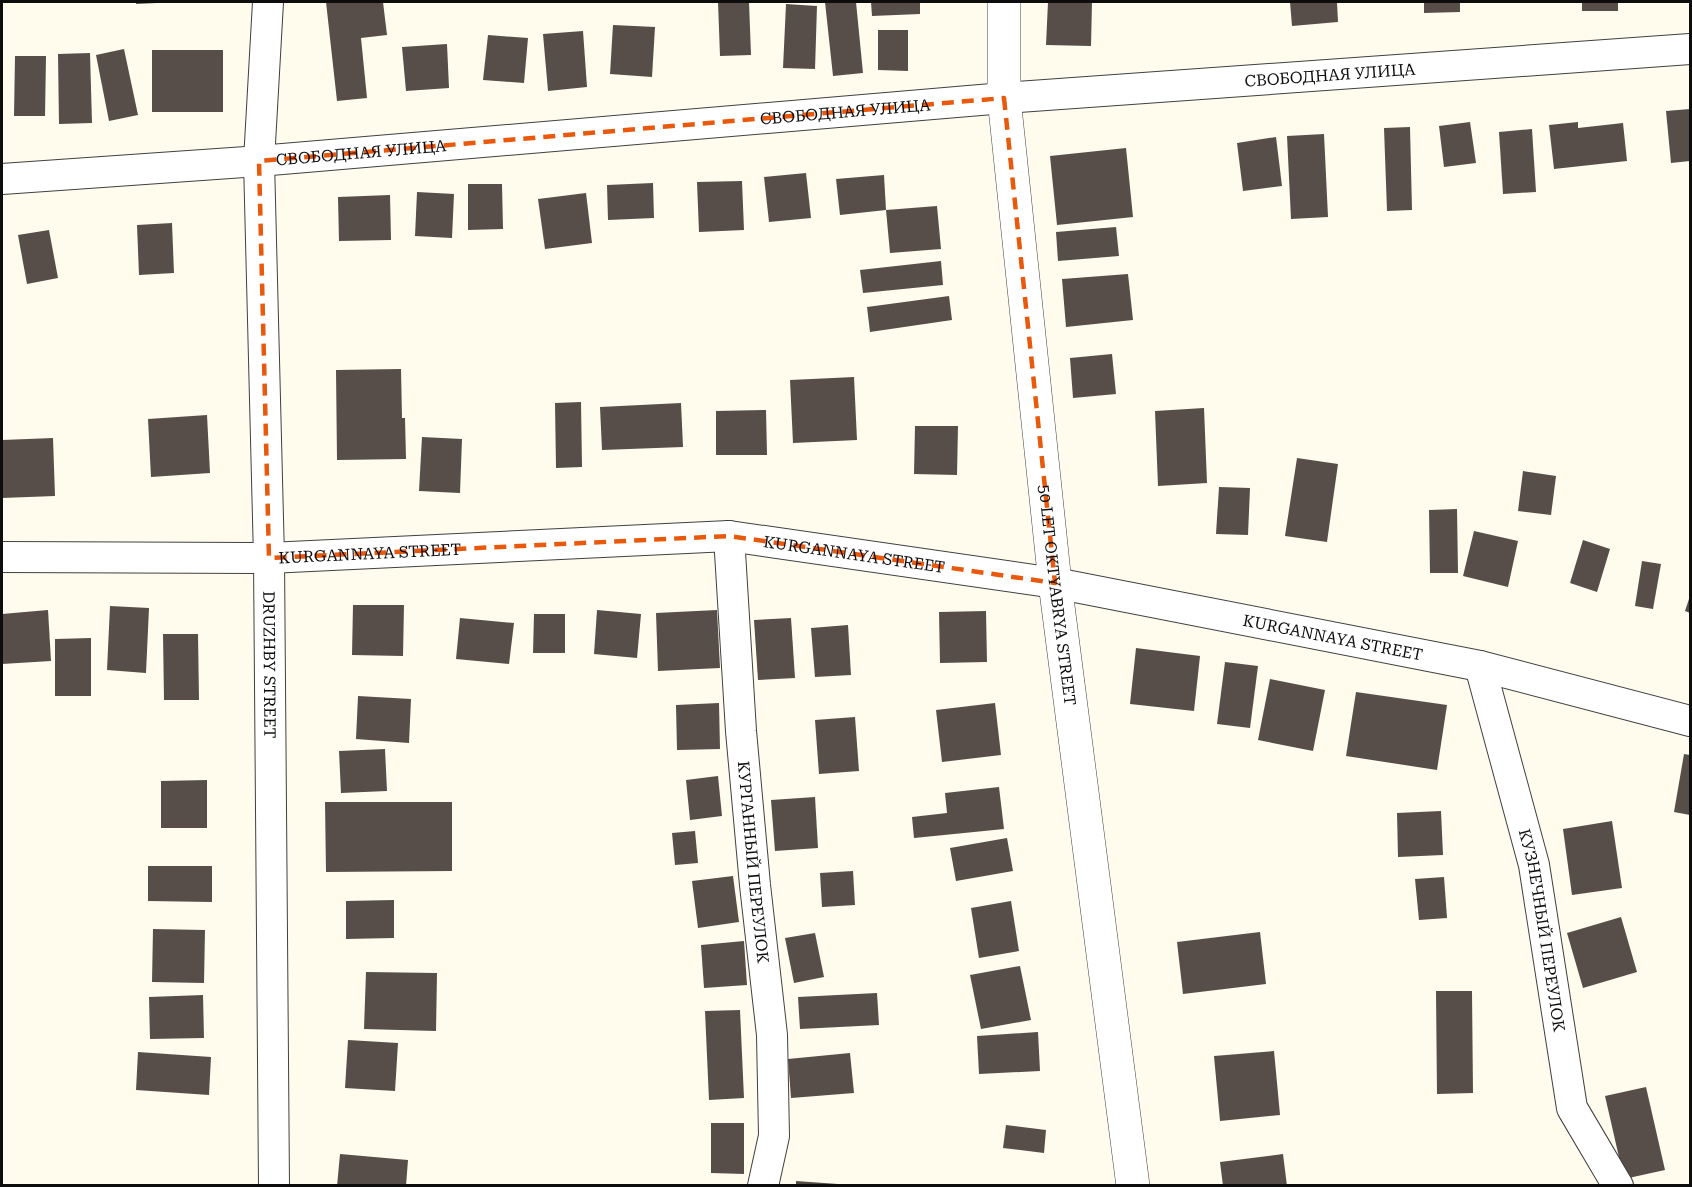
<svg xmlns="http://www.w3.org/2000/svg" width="1692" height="1187" font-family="'Roboto Serif',serif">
  <rect width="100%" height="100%" fill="#fffced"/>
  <g fill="#574e49">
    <polygon points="136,2 157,2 157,3 136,4"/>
    <polygon points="326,2 383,2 387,35 361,38 367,98 337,101"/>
    <polygon points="718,2 749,2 751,55 720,56"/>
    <polygon points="825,2 856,2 863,73 833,76"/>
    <polygon points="871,2 920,2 920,14 872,16"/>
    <polygon points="1048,2 1092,2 1091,46 1046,45"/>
    <polygon points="1290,2 1337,2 1338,22 1292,26"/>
    <polygon points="1424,2 1460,2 1460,12 1424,13"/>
    <rect x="1582" y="2" width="36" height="9"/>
    <polygon points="786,4 817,6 815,69 783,68"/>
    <polygon points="613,25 655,27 652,77 610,74"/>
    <polygon points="878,30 908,30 908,71 878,70"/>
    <polygon points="583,31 587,87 548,91 543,34"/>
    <polygon points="488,35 528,38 524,83 483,80"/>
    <polygon points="447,44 449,88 406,91 402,47"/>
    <polygon points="124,49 138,115 109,121 96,55"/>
    <rect x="152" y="50" width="71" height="62"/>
    <polygon points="90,53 92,123 59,124 58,54"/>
    <polygon points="15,56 46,56 45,116 14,116"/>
    <polygon points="1690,109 1690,161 1671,163 1666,111"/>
    <polygon points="1470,122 1476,163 1444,167 1439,126"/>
    <polygon points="1578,122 1578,128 1623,123 1627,161 1554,169 1549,125"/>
    <polygon points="1410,127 1412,210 1387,211 1384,128"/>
    <polygon points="1532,129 1536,192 1503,194 1499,132"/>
    <polygon points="1324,134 1328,217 1291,219 1287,136"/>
    <polygon points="1276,137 1282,186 1243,191 1237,143"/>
    <polygon points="1126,148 1133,217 1057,225 1050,156"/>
    <polygon points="806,173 811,218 769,222 764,177"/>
    <polygon points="884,175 886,210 840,215 836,179"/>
    <polygon points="742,181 744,230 699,232 697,182"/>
    <polygon points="653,183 654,218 608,220 607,185"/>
    <polygon points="468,184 502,184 503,229 468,230"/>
    <polygon points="417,192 454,194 452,238 415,236"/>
    <polygon points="586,193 592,243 545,249 538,199"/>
    <polygon points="390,195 391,240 339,241 338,197"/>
    <polygon points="937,206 941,249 890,253 886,210"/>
    <polygon points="172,223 174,273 139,275 137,225"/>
    <polygon points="1116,227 1119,256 1058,261 1056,232"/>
    <polygon points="49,230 58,278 27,284 18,235"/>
    <polygon points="941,261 943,285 863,293 860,270"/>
    <polygon points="1128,274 1133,320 1066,327 1062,279"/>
    <polygon points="949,296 952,320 870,332 867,307"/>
    <polygon points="1112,354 1116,394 1073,398 1070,358"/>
    <polygon points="401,369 402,418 405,418 406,459 337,460 336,370"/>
    <polygon points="854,377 857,440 793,443 790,380"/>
    <polygon points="581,402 582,467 556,468 555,403"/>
    <polygon points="681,403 683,447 602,450 600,407"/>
    <polygon points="1204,408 1207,483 1158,486 1155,411"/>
    <polygon points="766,410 767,455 716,455 716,411"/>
    <polygon points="207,415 210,473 151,477 148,419"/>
    <polygon points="915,426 958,426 957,475 914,474"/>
    <polygon points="422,437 462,439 460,493 419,491"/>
    <polygon points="53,438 55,496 2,498 2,440"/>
    <polygon points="1297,458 1338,464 1327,542 1285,536"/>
    <polygon points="1523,471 1556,476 1551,515 1518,511"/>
    <polygon points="1219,487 1250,488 1248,535 1216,534"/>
    <polygon points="1457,509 1458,573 1430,573 1429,510"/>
    <polygon points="1474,531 1518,541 1508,587 1463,576"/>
    <polygon points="1583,540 1610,549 1597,592 1570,583"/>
    <polygon points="1642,561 1661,564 1653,609 1635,606"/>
    <polygon points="1690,596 1690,613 1685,611"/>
    <polygon points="353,605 404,605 403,656 352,655"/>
    <polygon points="110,606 149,608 146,673 107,670"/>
    <polygon points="48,610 51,661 2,664 2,614"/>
    <polygon points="597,610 641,614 637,658 594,654"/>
    <polygon points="717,610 720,668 658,671 656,613"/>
    <polygon points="986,611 987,662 940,663 939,612"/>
    <polygon points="534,614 565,614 565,653 533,653"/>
    <polygon points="460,618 514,623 509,664 456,659"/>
    <polygon points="791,618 795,678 758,680 754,620"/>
    <polygon points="848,625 851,675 815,677 811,628"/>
    <polygon points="163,634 198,634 199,700 164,700"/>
    <polygon points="91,638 91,696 55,696 55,639"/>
    <polygon points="1136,648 1200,656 1194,711 1130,704"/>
    <polygon points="1225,662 1258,666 1250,728 1217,724"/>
    <polygon points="1270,679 1325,690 1313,751 1258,740"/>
    <polygon points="1356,692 1447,705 1437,770 1346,756"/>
    <polygon points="358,696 411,699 409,743 356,739"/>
    <polygon points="719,703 720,749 677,750 676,705"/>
    <polygon points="995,703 1001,755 942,762 936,710"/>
    <polygon points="855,717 859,771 819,774 815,720"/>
    <polygon points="385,749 387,791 341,793 339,751"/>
    <polygon points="1684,754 1690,755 1690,815 1674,812"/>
    <polygon points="718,776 722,816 690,820 686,780"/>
    <polygon points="207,780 207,828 161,828 161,781"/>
    <polygon points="999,787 1004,829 914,838 912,817 947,813 945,793"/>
    <polygon points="815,797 818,848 775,851 771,800"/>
    <polygon points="325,802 452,802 452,871 326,872"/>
    <polygon points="1441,811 1443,855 1398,857 1397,813"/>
    <polygon points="1612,821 1622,888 1572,895 1563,829"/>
    <polygon points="695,831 698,863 675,865 672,833"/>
    <polygon points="1007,838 1013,871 956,881 950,848"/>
    <polygon points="148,866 212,866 212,902 148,901"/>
    <polygon points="853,871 855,905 822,907 820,873"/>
    <polygon points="733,876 739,922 698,928 692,881"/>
    <polygon points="1444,877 1447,918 1419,920 1415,879"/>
    <polygon points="394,900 394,938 346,939 346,901"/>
    <polygon points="1011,901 1019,951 979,958 971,908"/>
    <polygon points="1621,917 1637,972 1583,988 1567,933"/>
    <polygon points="153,929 205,930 204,983 152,982"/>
    <polygon points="1260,932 1266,984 1183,994 1177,942"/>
    <polygon points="815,933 824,977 794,983 785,938"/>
    <polygon points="744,941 747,985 704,988 701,945"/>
    <polygon points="1020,966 1031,1020 981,1029 970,975"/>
    <polygon points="366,972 437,973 436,1031 364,1029"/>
    <polygon points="1436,991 1472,991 1473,1093 1437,1094"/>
    <polygon points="877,993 879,1025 800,1029 798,997"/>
    <polygon points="203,995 204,1038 150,1039 149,997"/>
    <polygon points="740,1010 744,1098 709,1100 705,1011"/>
    <polygon points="1038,1032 1040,1071 979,1074 977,1036"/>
    <polygon points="348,1040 398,1043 395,1091 345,1088"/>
    <polygon points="1274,1051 1280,1115 1220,1121 1214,1056"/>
    <polygon points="138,1052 211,1057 209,1095 136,1090"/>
    <polygon points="850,1053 854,1093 791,1098 788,1059"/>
    <polygon points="1646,1087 1665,1170 1624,1179 1605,1096"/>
    <polygon points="711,1123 744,1123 744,1174 711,1173"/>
    <polygon points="1006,1125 1046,1130 1044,1153 1003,1148"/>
    <polygon points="340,1154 408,1160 406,1186 337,1186"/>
    <polygon points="1283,1154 1287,1186 1223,1186 1220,1162"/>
    <polygon points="796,1181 838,1184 838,1186 796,1186"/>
  </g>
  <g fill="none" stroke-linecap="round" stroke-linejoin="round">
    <g stroke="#404040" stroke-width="32">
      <g id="minor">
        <path id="s1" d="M268,2l-9,159 10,397 5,628"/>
        <path id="s2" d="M2,179l257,-18 745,-63 686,-49"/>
        <path id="s3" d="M729,536l12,195 14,154 17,150 2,101 -11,50"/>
        <path id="s4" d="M2,557l267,1 460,-22 326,47 425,83 210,55"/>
        <path id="s5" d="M1480,666l54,199 38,243 46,78"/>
      </g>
    </g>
    <g stroke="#404040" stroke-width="34">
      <g id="tertiary">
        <path id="s6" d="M1004,2v96l51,485 78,603"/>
      </g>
    </g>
    <use href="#minor" stroke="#fff" stroke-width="30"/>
    <use href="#tertiary" stroke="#fff" stroke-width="33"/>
  </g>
  <path fill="none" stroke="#e8590c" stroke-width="4.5" stroke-dasharray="12 8" stroke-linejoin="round" d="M1004,98l51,485 -326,-47 -460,22 -10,-397z"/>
  <g text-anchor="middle" stroke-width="6" stroke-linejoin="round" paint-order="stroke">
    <g font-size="16" fill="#0d0d0d" stroke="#fff">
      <text dy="6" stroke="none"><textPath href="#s2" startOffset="1332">СВОБОДНАЯ УЛИЦА</textPath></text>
      <text dy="6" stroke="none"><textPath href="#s2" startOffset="846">СВОБОДНАЯ УЛИЦА</textPath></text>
      <text dy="6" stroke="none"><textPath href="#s2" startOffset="360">СВОБОДНАЯ УЛИЦА</textPath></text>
      <text dy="6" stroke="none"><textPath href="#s4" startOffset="368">KURGANNAYA STREET</textPath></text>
      <text dy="6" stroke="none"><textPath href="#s4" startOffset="854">KURGANNAYA STREET</textPath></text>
      <text dy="6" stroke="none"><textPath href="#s6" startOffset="596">50 LET OKTYABRYA STREET</textPath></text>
      <text dy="6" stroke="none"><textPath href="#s4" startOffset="1340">KURGANNAYA STREET</textPath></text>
      <text dy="6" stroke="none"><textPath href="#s1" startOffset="663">DRUZHBY STREET</textPath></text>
      <text dy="6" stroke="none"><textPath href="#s3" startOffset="327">КУРГАННЫЙ ПЕРЕУЛОК</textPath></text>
      <text dy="6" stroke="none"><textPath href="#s5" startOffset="272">КУЗНЕЧНЫЙ ПЕРЕУЛОК</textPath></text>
    </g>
  </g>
  <rect width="1692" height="1187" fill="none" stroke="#0d0d0d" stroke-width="6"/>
</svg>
